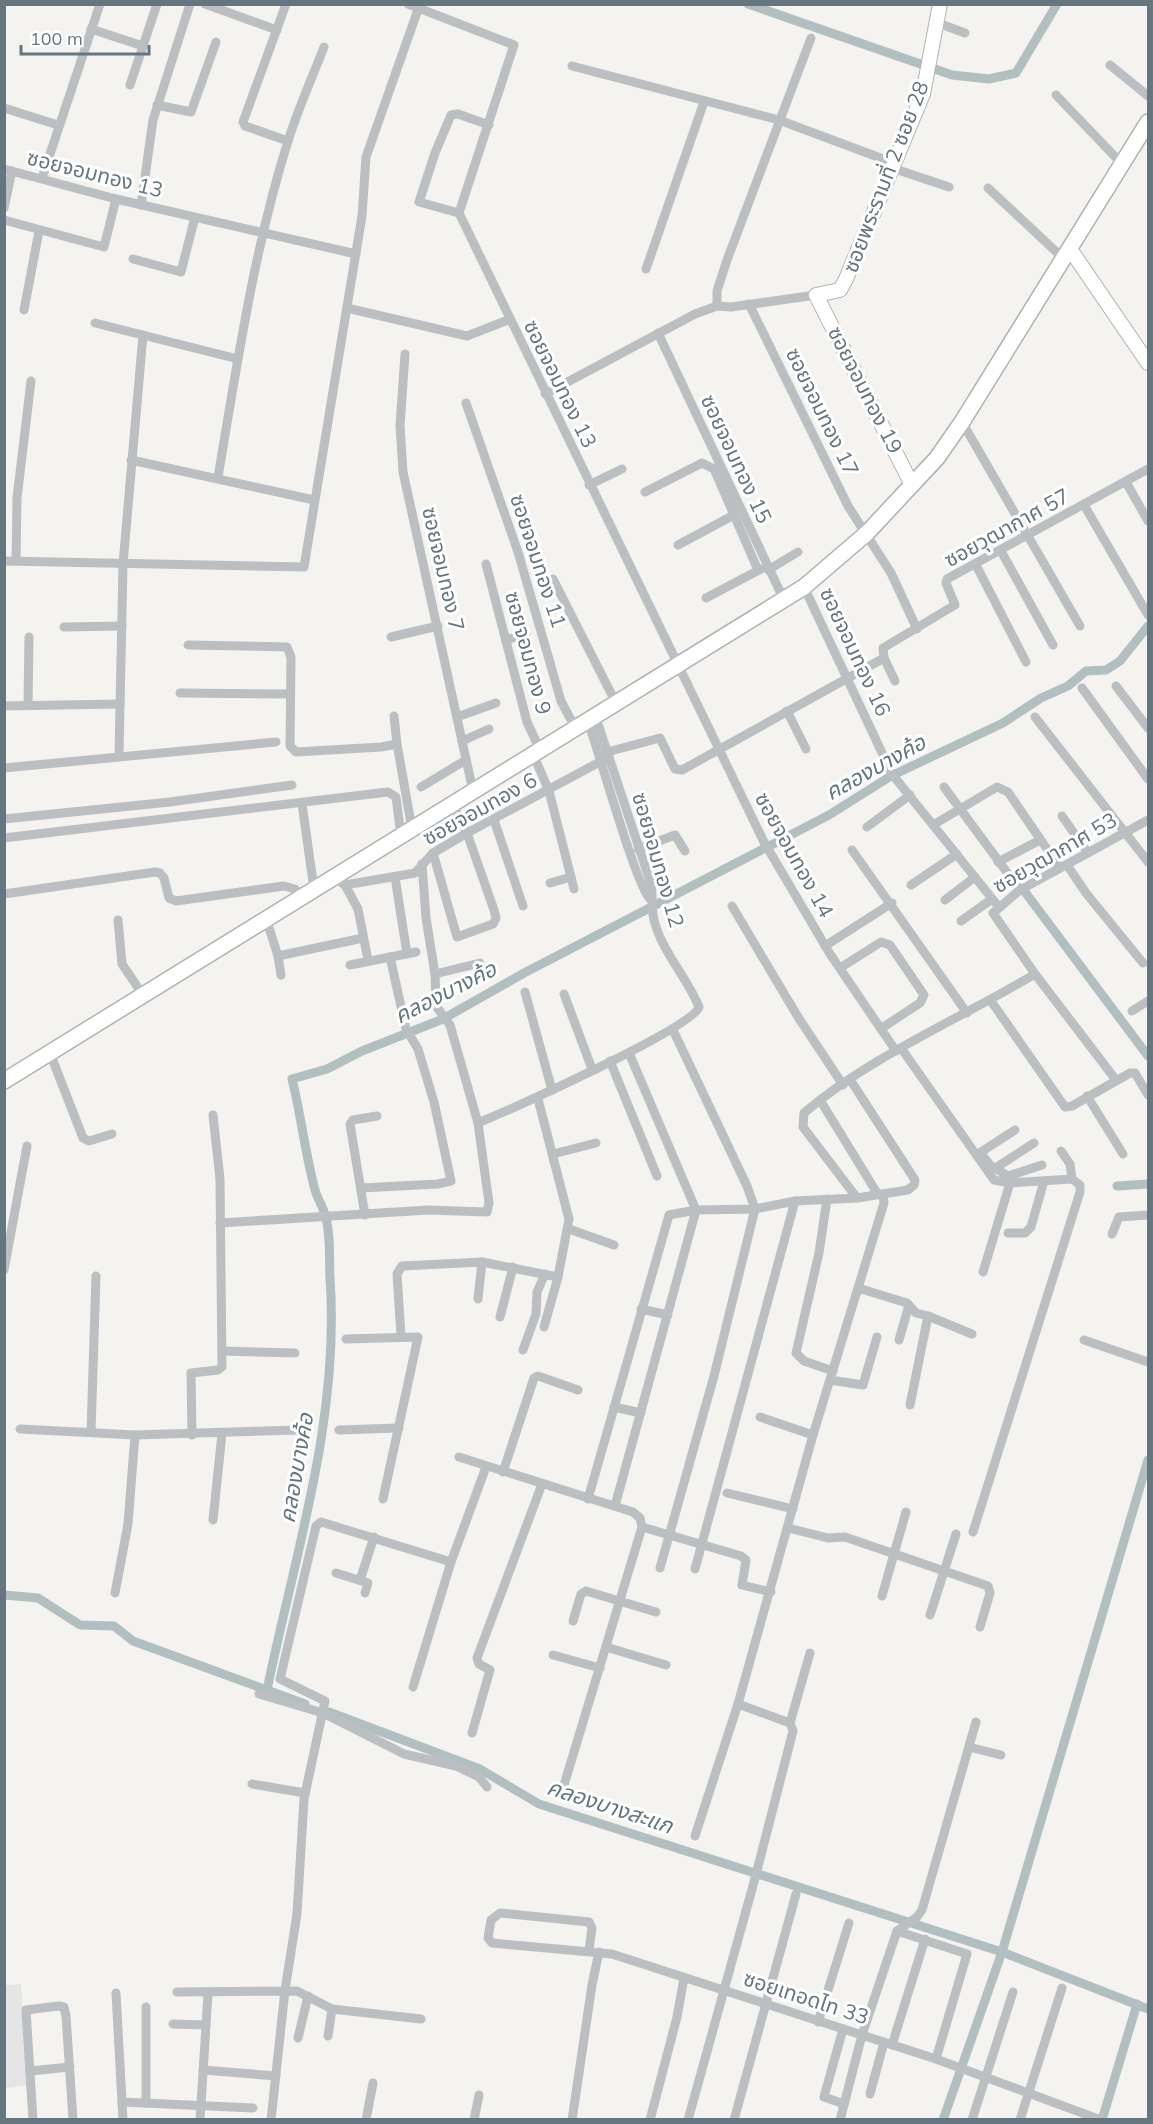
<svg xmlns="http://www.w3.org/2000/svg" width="1153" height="2124" font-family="Mulish,'Noto Sans Thai',sans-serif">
  <rect width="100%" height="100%" fill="#f4f3f0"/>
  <polygon fill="#e4e5e4" points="21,1984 28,2085 5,2088 5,1985"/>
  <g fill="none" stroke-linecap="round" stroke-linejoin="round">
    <g stroke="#b1bfc1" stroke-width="9">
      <polyline points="748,4 952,75 989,79 1016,73 1057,4"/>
      <polyline points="1025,892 1148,1056"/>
      <polyline points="1117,1186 1148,1184"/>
      <polyline points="4,1595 38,1598 80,1625 114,1626 133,1641 305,1704"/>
      <path d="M267,1690c28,-137 73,-270 63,-412 -1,-20 1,-44 -5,-63 -2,-9 -8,-17 -10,-25 -10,-37 -14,-75 -23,-111l35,-10 35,-18 81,-32 81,-46 305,-158 62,-39 112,-53 38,-25 27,-12 18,-15 20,-1 14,-9 28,-35"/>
      <polyline points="329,1712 480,1769 539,1804 1002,1952 1148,2009"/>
      <polyline points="943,2120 1002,1952 1148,1460"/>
      <polyline points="1102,2120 1137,2004"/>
    </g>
    <g stroke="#aeb3b6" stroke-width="16">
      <g id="secondary">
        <polyline points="1070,249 1148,363"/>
        <polyline points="912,485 816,295 840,290 846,279 923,94 940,4"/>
      </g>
    </g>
    <g stroke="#adb2b4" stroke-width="18">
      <polyline id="primary" points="4,1081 804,587 867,533 937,458 962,422 1148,122"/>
    </g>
    <g stroke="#bbbfc2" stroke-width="9">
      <polyline points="205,4 277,30"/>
      <polyline points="286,4 243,122 245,126 288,141"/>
      <polyline points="408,4 514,45 459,213 764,842 830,954 896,1051"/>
      <polyline points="935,22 965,33"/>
      <polyline points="91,29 143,46"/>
      <polyline points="1110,65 1148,96"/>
      <polyline points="572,66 779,120 894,163"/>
      <polyline points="130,85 157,4"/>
      <polyline points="1056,95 1122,164"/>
      <polyline points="157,105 191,112 216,42"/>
      <polyline points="4,108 58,125"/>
      <polyline points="892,168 949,187"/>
      <polyline points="4,169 116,199 356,254"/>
      <polyline points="42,178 100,4"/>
      <polyline points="988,188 1064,259"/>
      <polyline points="141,205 153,120 190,4"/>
      <polyline points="4,208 12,171"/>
      <polyline points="459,213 419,202 435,153 451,115 458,114 489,125"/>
      <polyline points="4,220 104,247 116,199"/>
      <polyline points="133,259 181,272 195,217"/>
      <polyline points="646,269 704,102"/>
      <polyline points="749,304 848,506 891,573 917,629"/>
      <polyline points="717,306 717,291 727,260 811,38"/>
      <polyline points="347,308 467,336 508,320"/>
      <polyline points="24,310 39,231"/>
      <polyline points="95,323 238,359"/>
      <polyline points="658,333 784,600"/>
      <polyline points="405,354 400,426 403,472 473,791"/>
      <polyline points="545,394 695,314 717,306 731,307 816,295"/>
      <polyline points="466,403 518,552 561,701 576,729"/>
      <polyline points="962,422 1080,626"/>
      <polyline points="131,460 314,500"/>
      <path d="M218,477c19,-112 36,-228 70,-336 10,-32 24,-63 36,-94"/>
      <polyline points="1126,482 1148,521"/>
      <polyline points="589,485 622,469"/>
      <polyline points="645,492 702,463 714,469 758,570"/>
      <polyline points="1084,505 1148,615"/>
      <polyline points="678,545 734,515"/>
      <polyline points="1001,551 1053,645"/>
      <polyline points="4,561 304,567 362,216 366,157 420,4"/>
      <polyline points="16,561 17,498 31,381"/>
      <polyline points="486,564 527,722 540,750"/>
      <polyline points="976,565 1026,662"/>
      <polyline points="768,570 798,552"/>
      <polyline points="553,579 617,705"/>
      <polyline points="804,587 892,774 998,906"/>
      <polyline points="706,598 761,569"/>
      <polyline points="64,627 122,626"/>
      <polyline points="391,637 438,626"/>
      <polyline points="506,640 526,634"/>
      <polyline points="188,645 287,647 291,657 290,746 296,752 381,747 397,744 412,829"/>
      <polyline points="895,681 884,658 883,648 955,605 946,583 947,579 1148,469"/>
      <polyline points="1116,686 1148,728"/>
      <polyline points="1082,688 1148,779"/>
      <polyline points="180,693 289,694"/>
      <polyline points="28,705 29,637"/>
      <polyline points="4,706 120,704"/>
      <polyline points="787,711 806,749"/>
      <polyline points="394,716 397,744"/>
      <polyline points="457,717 496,703"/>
      <polyline points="1035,717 1148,862"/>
      <path d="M588,722c11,29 48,164 62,177"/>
      <polyline points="462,741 489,729"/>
      <polyline points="607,752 660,738 675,769 682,770 884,658"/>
      <polyline points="533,754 549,791 574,889"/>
      <polyline points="119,755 123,564 143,335"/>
      <polyline points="4,768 276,742"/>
      <polyline points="421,787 466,760"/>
      <polyline points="944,787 1020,890"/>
      <polyline points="302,804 314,889"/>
      <polyline points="1062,816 1088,853"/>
      <polyline points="4,819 170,802 292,785"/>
      <polyline points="494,820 523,906"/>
      <polyline points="933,825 997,787 1008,792 1060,868"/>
      <polyline points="867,827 910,795"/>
      <polyline points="4,838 388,792 396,797 401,836"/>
      <polyline points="638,849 675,835 685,851"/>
      <polyline points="852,850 967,1013"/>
      <polyline points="433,853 457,937 493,924 496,918 494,910 467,833 452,803"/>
      <polyline points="998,862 1040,840"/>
      <polyline points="1067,865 1086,893 1143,963"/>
      <polyline points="334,877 345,885 415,873 433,853 467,833 609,757"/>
      <polyline points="395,877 407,954"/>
      <polyline points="550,883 571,877"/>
      <polyline points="345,885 358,909 367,955"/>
      <polyline points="911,885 957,854"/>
      <polyline points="4,894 155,872 160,873 164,878 169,898 176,901 284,886 295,889 302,897"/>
      <polyline points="945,900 975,877"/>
      <polyline points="732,906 798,1017 843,1085"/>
      <polyline points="266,918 278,956 281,975"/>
      <polyline points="118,920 122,964 143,995"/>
      <polyline points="961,921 992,899"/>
      <polyline points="825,946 892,903"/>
      <polyline points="278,956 363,938"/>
      <polyline points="350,965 416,952"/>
      <polyline points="840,968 881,942 890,945 924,995 920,1003 882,1028"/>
      <polyline points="435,974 480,963"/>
      <polyline points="525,992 552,1090"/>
      <polyline points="564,994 592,1069"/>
      <polyline points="991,1001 1065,1107 1072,1106 1130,1073 1135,1073 1148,1095"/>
      <polyline points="1132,1011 1148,1001"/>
      <polyline points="901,1048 994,1180 1010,1183 1072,1179 1080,1185 1080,1192 973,1532"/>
      <polyline points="50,1053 83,1138 89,1141 112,1134"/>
      <polyline points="610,1061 657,1176"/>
      <polyline points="1116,1080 1035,974 993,913 1020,890 1148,820"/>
      <polyline points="1087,1096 1123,1154"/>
      <polyline points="820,1100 877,1193"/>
      <path d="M478,1123c31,-13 213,-94 221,-116 -12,-30 -37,-55 -45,-87 -3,-13 -1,-24 -3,-36l-55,-166"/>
      <polyline points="1061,1151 1070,1164 1072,1179"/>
      <polyline points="981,1152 1015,1130"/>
      <polyline points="553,1154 596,1143"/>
      <polyline points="983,1156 990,1165 1008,1176 1042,1165"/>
      <polyline points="997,1167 1034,1143"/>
      <polyline points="361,1188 438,1184 451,1181 434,1102 418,1049 406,1029 390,957"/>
      <path d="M857,1198l-54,-71 1,-14c67,-57 156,-94 231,-139"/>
      <polyline points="827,1199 819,1253 796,1353 804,1361 833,1371"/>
      <polyline points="365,1215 350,1124 353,1120 377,1116"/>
      <polyline points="220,1223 428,1210 487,1212 489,1203 478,1123 450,1025 436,1006 435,974 426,918 422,864"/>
      <polyline points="569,1229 614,1245"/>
      <polyline points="1008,1233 1025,1233 1031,1227 1044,1181"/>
      <polyline points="1112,1234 1119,1217 1148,1215"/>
      <polyline points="4,1270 27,1146"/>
      <polyline points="983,1272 1010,1183"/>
      <polyline points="858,1288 907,1303 916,1313 928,1316 910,1405"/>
      <polyline points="478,1299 482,1262"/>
      <polyline points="641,1309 668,1315"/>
      <polyline points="928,1316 972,1334"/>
      <polyline points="500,1317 513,1267"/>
      <polyline points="544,1327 558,1277"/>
      <polyline points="401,1336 397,1274 402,1266 482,1262 558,1277 569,1219 538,1099"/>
      <polyline points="346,1339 418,1337 383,1499"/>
      <polyline points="899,1340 909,1305"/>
      <polyline points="1084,1340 1148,1362"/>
      <polyline points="523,1350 536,1314 537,1292 545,1274"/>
      <polyline points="222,1351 295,1353"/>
      <polyline points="830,1380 863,1385 877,1337"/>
      <polyline points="614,1407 641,1413"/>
      <polyline points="760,1417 813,1435"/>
      <polyline points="20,1429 135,1435 299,1430"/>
      <polyline points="339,1430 399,1428"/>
      <polyline points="91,1432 96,1276"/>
      <polyline points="192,1435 191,1373 218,1370 222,1367 220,1179 213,1115"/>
      <polyline points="459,1457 633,1512 640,1518 642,1527 564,1785"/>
      <polyline points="503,1472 534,1378 538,1376 578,1390"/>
      <polyline points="727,1493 793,1509"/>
      <polyline points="588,1499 669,1215 696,1210 755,1209 795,1201 857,1198 908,1190 914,1185 915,1180 851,1081"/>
      <polyline points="615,1506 696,1210 629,1053"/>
      <polyline points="213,1520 222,1433"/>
      <polyline points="642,1527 741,1556 746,1560 742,1585 771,1592"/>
      <polyline points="788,1528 828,1538 845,1537 988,1586 990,1593 980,1627"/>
      <polyline points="660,1568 714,1376 755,1209 747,1186 673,1030"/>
      <polyline points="695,1569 795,1201"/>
      <polyline points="336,1573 368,1583 365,1593"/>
      <polyline points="360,1580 374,1537"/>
      <polyline points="115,1593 128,1524 135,1435"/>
      <polyline points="882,1596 906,1512"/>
      <polyline points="930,1615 956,1534"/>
      <polyline points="573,1621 581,1594 586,1591 656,1612"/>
      <polyline points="606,1647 666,1665"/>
      <polyline points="553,1655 600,1668"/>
      <polyline points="413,1687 451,1562 486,1467"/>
      <polyline points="259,1694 323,1713 404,1754 456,1766 479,1777 487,1787"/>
      <polyline points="790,1723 810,1653"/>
      <polyline points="472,1733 490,1670 479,1664 477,1658 542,1484"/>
      <polyline points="969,1747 1001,1755"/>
      <polyline points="252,1784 305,1793"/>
      <polyline points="695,1836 738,1704 813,1435 884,1203 883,1194"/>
      <polyline points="897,1931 967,1954 936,2059"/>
      <polyline points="589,1950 592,1928 589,1922 500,1913 491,1920 488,1938 492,1943 612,1954 936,2059 1101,2120"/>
      <polyline points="177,1992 297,1991 332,2009 421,2019"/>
      <polyline points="116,1993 123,2120"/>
      <polyline points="818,2022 849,1923"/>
      <polyline points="173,2024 206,2025"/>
      <polyline points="843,2029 824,2097 844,2104"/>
      <polyline points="328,2036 332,2009"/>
      <polyline points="298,2038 308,1996"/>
      <polyline points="892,2045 925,1939"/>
      <polyline points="203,2070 276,2076"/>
      <polyline points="30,2071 70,2067"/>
      <polyline points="870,2094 884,2042"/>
      <polyline points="122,2102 253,2108"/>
      <polyline points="146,2103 146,2007"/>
      <polyline points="33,2120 26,2010 59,2006 64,2007 66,2016 73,2120"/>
      <polyline points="200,2120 208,1994"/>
      <polyline points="271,2120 285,1990 297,1914 304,1799 325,1701 280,1679 316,1526 321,1522 451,1562"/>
      <polyline points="366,2120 373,2083"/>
      <polyline points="474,2120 479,2095"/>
      <polyline points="572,2120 592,1985 599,1952"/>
      <polyline points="650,2120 677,2017 684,1978"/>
      <polyline points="688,2120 754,1882 793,1731 790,1723 738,1704"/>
      <polyline points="734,2120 796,1894"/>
      <polyline points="840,2120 862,2035 897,1931 917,1917 922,1910 976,1722"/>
      <polyline points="972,2120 1013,1992"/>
      <polyline points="1020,2120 1062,1988"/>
    </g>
    <use href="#secondary" stroke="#fff" stroke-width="14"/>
    <use href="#primary" stroke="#fff" stroke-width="15"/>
  </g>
  <g text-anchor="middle" stroke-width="6" stroke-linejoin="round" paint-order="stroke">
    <g font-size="21" fill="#66767e" stroke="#fff">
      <text transform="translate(95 174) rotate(14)" y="7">ซอยจอมทอง 13</text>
      <text transform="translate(886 177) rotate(-69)" y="7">ซอยพระรามที่ 2 ซอย 28</text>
      <text transform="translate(560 384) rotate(64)" y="7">ซอยจอมทอง 13</text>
      <text transform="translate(865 390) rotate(63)" y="7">ซอยจอมทอง 19</text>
      <text transform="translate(822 412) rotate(64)" y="7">ซอยจอมทอง 17</text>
      <text transform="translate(736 459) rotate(65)" y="7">ซอยจอมทอง 15</text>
      <text transform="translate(1007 528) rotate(-29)" y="7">ซอยวุฒากาศ 57</text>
      <text transform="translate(538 561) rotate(72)" y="7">ซอยจอมทอง 11</text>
      <text transform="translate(443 569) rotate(77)" y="7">ซอยจอมทอง 7</text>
      <text transform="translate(855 652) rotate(65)" y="7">ซอยจอมทอง 16</text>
      <text transform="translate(528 653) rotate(75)" y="7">ซอยจอมทอง 9</text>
      <text transform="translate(480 809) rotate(-29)" y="7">ซอยจอมทอง 6</text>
      <text transform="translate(1055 853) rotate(-30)" y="7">ซอยวุฒากาศ 53</text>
      <text transform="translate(794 855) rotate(61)" y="7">ซอยจอมทอง 14</text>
      <text transform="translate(658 860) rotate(74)" y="7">ซอยจอมทอง 12</text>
      <text transform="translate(806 1998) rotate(18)" y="7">ซอยเทอดไท 33</text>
    </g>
    <g font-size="22" font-style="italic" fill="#62777b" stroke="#fff">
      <text transform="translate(875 767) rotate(-29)" y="8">คลองบางค้อ</text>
      <text transform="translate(445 992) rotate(-27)" y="8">คลองบางค้อ</text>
      <text transform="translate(296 1468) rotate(-80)" y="8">คลองบางค้อ</text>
      <text transform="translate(610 1806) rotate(18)" y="8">คลองบางสะแก</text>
    </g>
  </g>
  <rect width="1153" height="2124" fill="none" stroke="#66767e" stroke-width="12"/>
  <path d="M21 45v9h128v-9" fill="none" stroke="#66767e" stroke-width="3"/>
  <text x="30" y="45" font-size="18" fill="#66767e" stroke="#ffffff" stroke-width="4.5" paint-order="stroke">100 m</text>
</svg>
